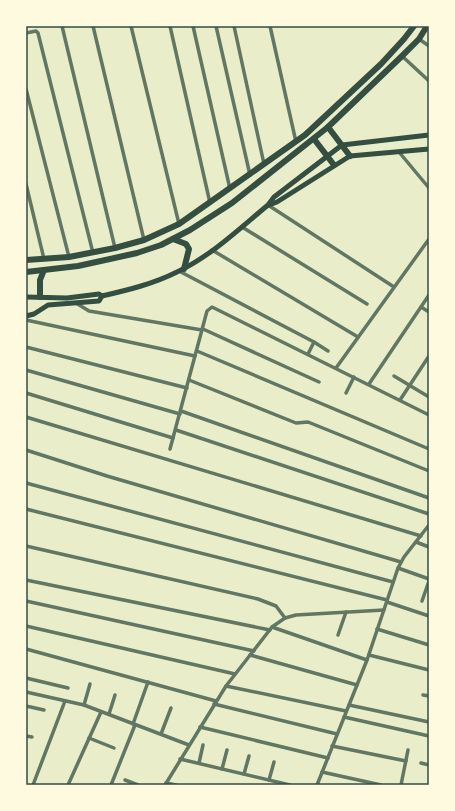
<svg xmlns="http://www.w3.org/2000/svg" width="455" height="811" font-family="'Golos Text',sans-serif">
  <rect width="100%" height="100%" fill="#e9edc9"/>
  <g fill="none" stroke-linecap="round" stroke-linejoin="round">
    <g stroke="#617663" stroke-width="3.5">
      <polyline points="62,26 115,248"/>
      <polyline points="93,26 144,240"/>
      <polyline points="131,26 179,224"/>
      <polyline points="170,26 210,203"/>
      <polyline points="193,26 230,189"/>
      <polyline points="216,26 250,175"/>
      <polyline points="234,26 264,164"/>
      <polyline points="270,26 296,142"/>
      <polyline points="26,33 36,31 38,33 93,253"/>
      <polyline points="419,39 429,46"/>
      <polyline points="402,56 429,81"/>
      <polyline points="26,89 69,257"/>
      <polyline points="399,152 429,188"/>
      <polyline points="26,184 44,259"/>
      <polyline points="268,205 394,287"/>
      <polyline points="242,227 367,304"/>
      <polyline points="212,250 358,337"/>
      <polyline points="179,271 314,342 328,351"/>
      <polyline points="76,303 89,311 202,330"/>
      <polyline points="421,307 429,312"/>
      <polyline points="26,320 195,356"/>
      <polyline points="203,329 319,382"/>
      <polyline points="26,347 187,388"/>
      <polyline points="197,351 429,449"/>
      <polyline points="308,354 314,342"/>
      <polyline points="336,368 429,239"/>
      <polyline points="26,370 180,414"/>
      <polyline points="394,376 429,397"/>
      <polyline points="189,380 296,423 308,422 429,471"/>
      <polyline points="369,384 429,295"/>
      <polyline points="26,393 173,438"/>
      <polyline points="346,393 354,377"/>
      <polyline points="400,400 429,356"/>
      <polyline points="181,411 429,498"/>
      <polyline points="26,417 421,536"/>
      <polyline points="176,430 429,514"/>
      <polyline points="170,449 207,311 212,307 429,415"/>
      <polyline points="26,450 107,476 401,562"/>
      <polyline points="26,483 393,582"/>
      <polyline points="26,509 387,600"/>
      <polyline points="416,542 429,547"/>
      <polyline points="26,546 258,599 276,606 285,618"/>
      <polyline points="398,568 429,579"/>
      <polyline points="26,580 270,630"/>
      <polyline points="26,601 254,651"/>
      <polyline points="422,601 429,581"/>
      <polyline points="387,602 429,616"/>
      <polyline points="26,626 235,674"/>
      <polyline points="272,627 367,660"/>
      <polyline points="377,629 429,645"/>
      <polyline points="338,635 346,612"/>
      <polyline points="26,649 216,701"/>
      <polyline points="250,655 357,685"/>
      <polyline points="369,655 429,670"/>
      <polyline points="26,678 68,688"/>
      <polyline points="226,686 346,711"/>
      <polyline points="26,692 84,705 189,745"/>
      <polyline points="423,695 429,696"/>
      <polyline points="214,704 337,734"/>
      <polyline points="84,705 90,684"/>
      <polyline points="349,705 429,722"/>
      <polyline points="26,706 44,710"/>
      <polyline points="109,714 115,695"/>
      <polyline points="344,717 429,736"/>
      <polyline points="133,724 148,682"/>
      <polyline points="200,727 328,758"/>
      <polyline points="161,734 171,708"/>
      <polyline points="26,736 32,737"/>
      <polyline points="89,738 114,748"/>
      <polyline points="332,746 406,761"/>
      <polyline points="180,759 290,785"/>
      <polyline points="199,763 203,745"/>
      <polyline points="421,763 429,765"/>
      <polyline points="222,769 227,750"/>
      <polyline points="322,772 381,785"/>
      <polyline points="244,774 249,756"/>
      <polyline points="125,780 138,785"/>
      <polyline points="269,780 274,762"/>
      <polyline points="166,783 176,785"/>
      <polyline points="33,785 65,701"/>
      <polyline points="68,785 101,712"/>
      <polyline points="111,785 135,725"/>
      <polyline points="165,785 226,686 272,627 285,618 296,615 384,610"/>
      <polyline points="317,785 367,660 398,568 404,557 429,525"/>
      <polyline points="401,785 408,750"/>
    </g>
    <g stroke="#344e41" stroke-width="5">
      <polyline points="269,205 277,202 350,156 429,149"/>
      <path d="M26,297l41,1 32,-4 3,2c26,-6 51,-12 75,-24 34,-16 62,-43 91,-67l6,-8 68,-52 87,-10"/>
      <polyline points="26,316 34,314 48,305 99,301 102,296"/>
    </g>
    <g stroke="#344e41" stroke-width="6">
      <polyline points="328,127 350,156"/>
      <polyline points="314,139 334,165"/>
      <polyline points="173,239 186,244 189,249 184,269"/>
      <polyline points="26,260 69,257 115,248 144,240 179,224 305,135 381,64 404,39 414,26"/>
      <polyline points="26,272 78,266 137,253 161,245 190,230 232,203 328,127 402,56 419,39 427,26"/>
      <polyline points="40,297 40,280 44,270"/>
    </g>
  </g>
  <rect width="455" height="811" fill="none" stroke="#fefae0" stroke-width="54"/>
  <rect x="27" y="27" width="401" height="757" fill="none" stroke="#344e41" stroke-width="1.5"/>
</svg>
